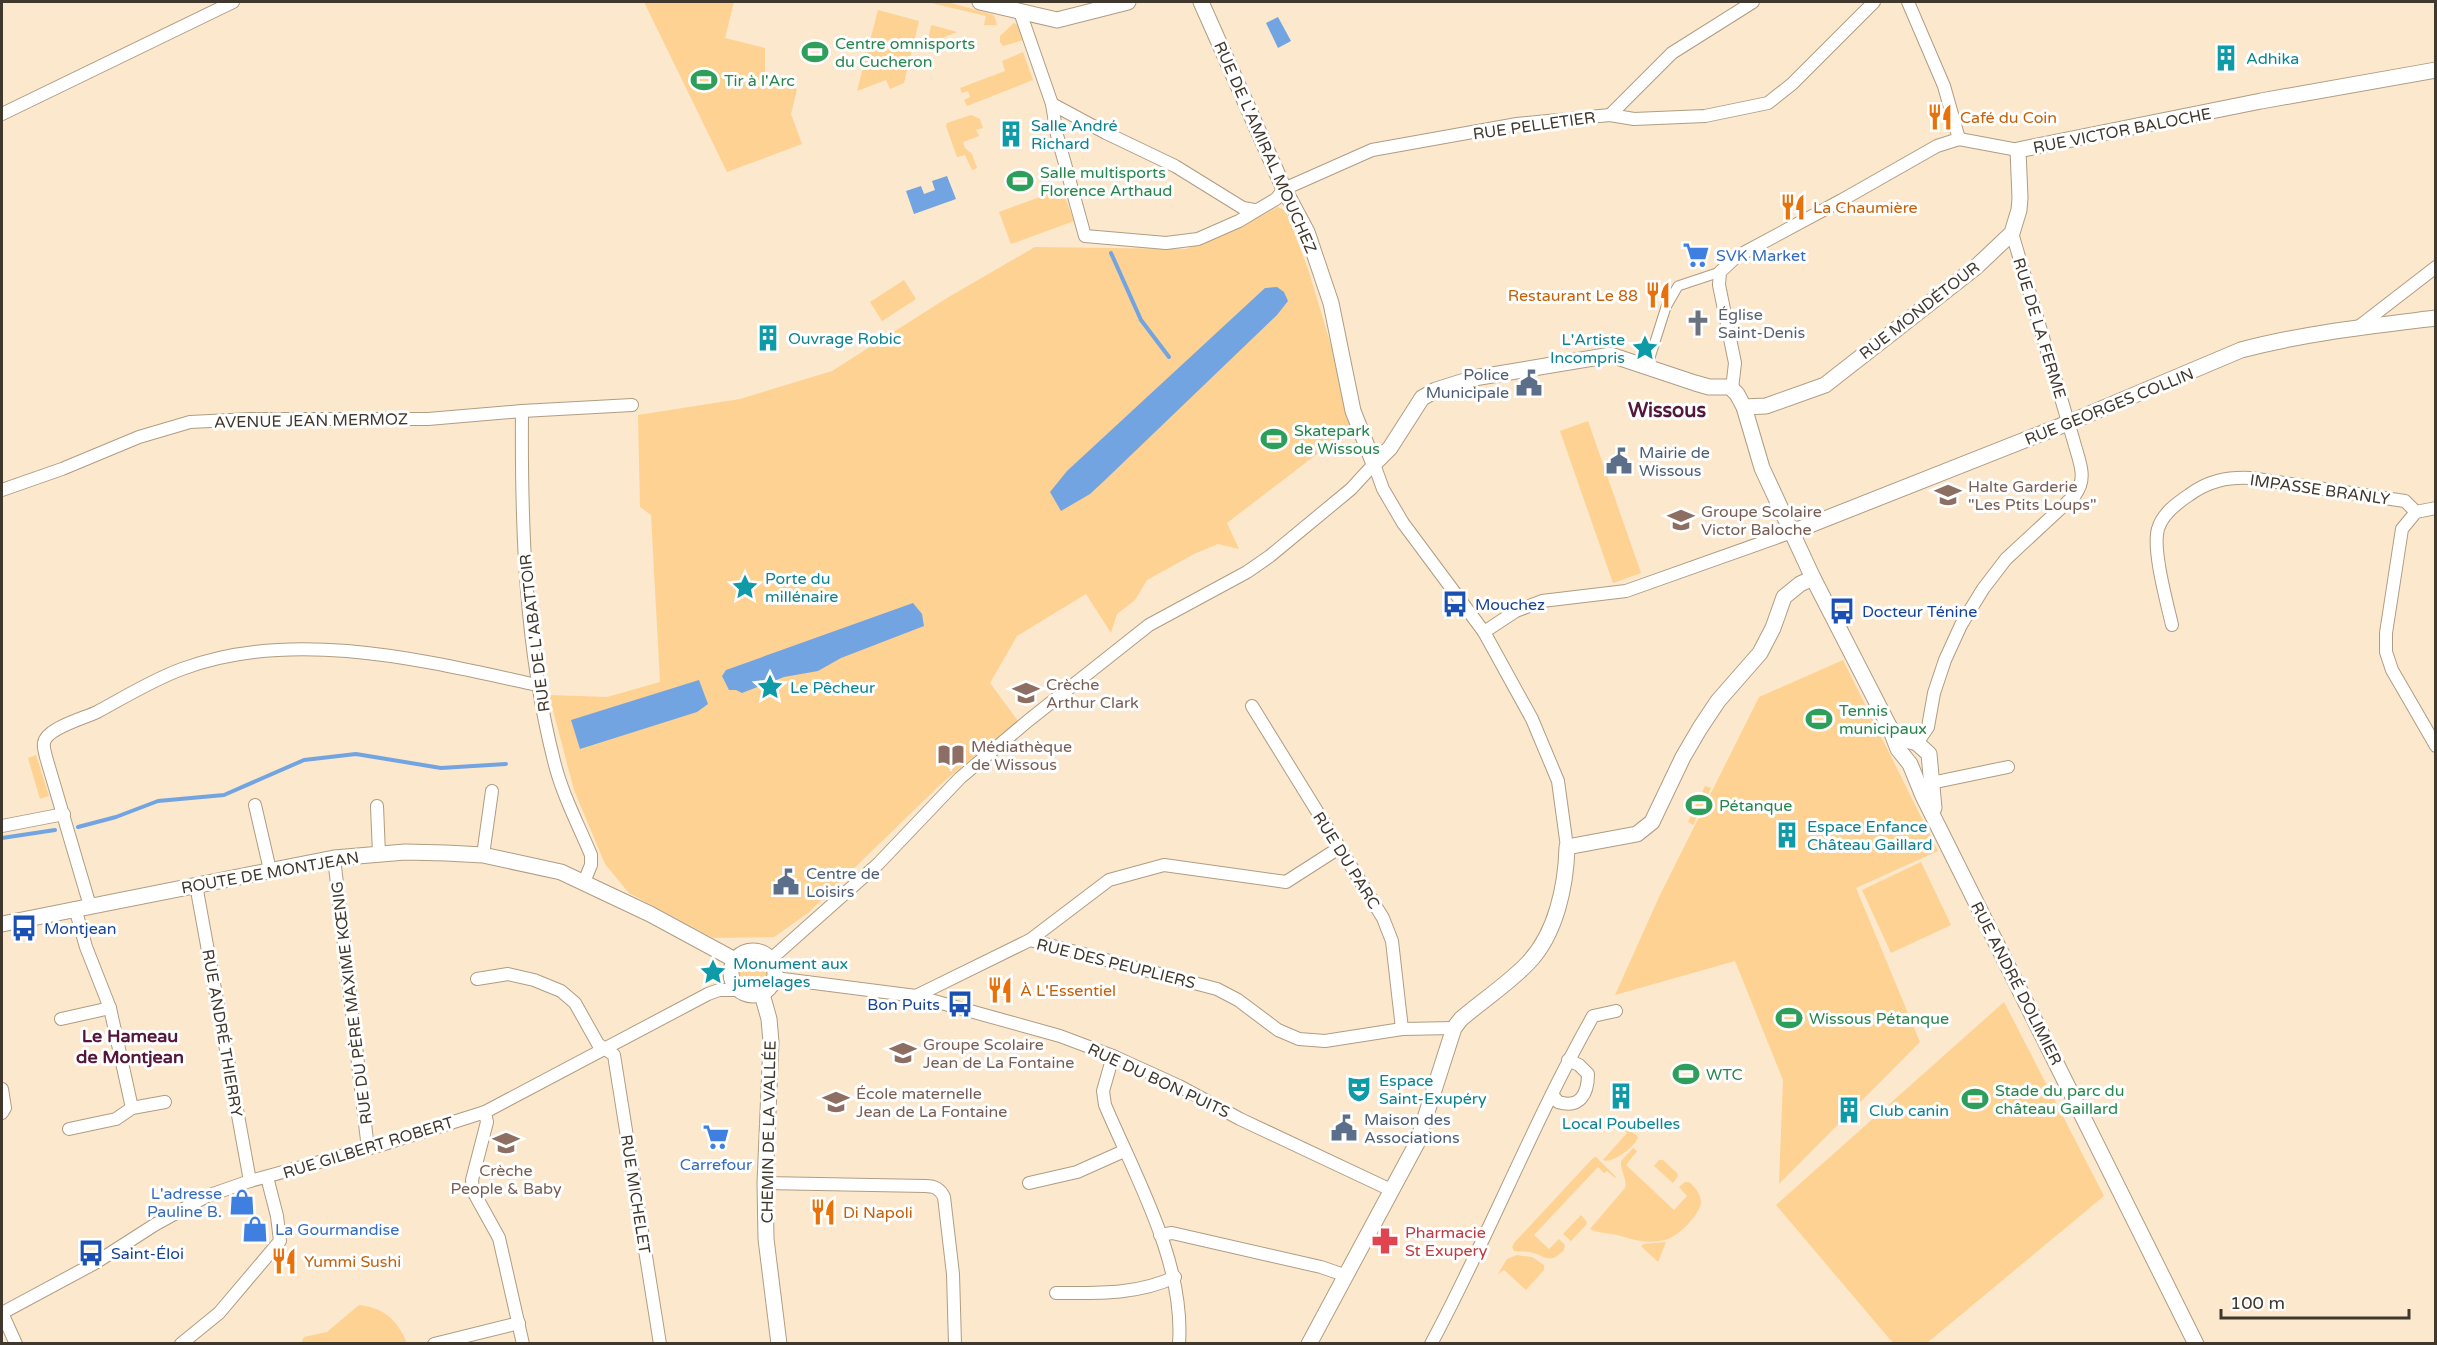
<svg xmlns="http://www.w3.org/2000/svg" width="2437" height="1345" font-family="'Varela Round',sans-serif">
  <rect width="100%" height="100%" fill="#fce8cd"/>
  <g fill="#fed292">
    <polygon points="644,2 734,2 725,38 765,48 765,81 797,89 791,114 802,144 727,172"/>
    <polygon points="927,2 947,2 994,15 997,25 984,25 986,16"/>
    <polygon points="878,10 919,21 904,83 890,89 886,80 857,91"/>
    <polygon points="1014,23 1018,25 1024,40 1003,46 1000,42 1000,36"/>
    <polygon points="931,26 932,25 957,32 927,44"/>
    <polygon points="1023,52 1033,80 967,106 964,100 970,97 968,91 962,93 960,88 1005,71 1002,61"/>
    <polygon points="971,115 980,119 983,128 976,130 979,136 963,142 965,148 972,154 977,168 972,170 965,155 957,157 946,126 947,123"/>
    <polygon points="1062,189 1074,221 1011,244 999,212"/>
    <polygon points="1278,207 1286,211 1308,269 1355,425 1227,523 1239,549 1218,544 1194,554 1147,580 1135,600 1117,614 1111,633 1086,594 1017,636 990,683 1018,721 943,782 808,913 774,937 713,938 629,893 605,864 574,790 549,695 607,697 660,682 651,515 640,507 638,415 740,399 832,371 947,298 1035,247 1186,249 1235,230"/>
    <polygon points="904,280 916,299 882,321 870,302"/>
    <polygon points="1588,421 1641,573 1613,583 1560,431"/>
    <polygon points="1843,660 1938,851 1856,888 1920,1042 1779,1184 1783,1080 1735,961 1615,995 1660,895 1759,697"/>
    <polygon points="36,755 49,796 40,799 28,758"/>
    <polygon points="1705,786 1711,788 1693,825 1688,822"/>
    <polygon points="1921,862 1951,925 1891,953 1862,890"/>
    <circle cx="754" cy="974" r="15"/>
    <polygon points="2004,1002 2104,1196 1927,1343 1893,1343 1776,1205"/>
    <path d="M1626,1127l12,10c-2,9 -25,27 -35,23l24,-27 -3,-3z"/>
    <path d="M1633,1148l4,3 -11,14 48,45 13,-14 -8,-9 6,-5h4c5,4 11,11 12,19 0,13 -22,34 -33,38 -19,6 -33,1 -51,-4 -9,-2 -19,-2 -27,-6l35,-41c3,-8 -5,-17 -4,-27z"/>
    <path d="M1596,1157l20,20 -1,1 -8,-7 -3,2 -6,-6 -64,68 15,14 10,-10 6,6 -1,5c-16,16 -18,5 -35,2 -5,-1 -10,0 -15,-1l-2,-4 2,-4 79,-85z"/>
    <polygon points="1659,1160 1663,1160 1677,1173 1678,1176 1673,1183 1654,1166"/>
    <polygon points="1581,1215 1587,1222 1586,1225 1571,1241 1563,1234"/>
    <polygon points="1666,1242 1658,1262 1641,1246 1644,1244"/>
    <polygon points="1517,1255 1532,1257 1544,1265 1544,1270 1526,1290 1504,1270 1498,1274 1507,1259"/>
    <path d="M359,1305c26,3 38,15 48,38h-106l3,-6 23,-5z"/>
  </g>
  <g fill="#72a4e2">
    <polygon points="1278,17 1291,41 1278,48 1266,23"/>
    <polygon points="947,176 956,199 914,214 906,191 921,186 924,194 935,190 932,181"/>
    <polygon points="1277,287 1284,292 1288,301 1277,315 1103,482 1090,494 1061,511 1050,492 1067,471 1265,288"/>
    <polygon points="913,603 922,614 924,626 841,658 818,671 784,677 742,693 736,690 729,690 722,676 726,670"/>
    <polygon points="699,680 708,704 697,712 580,749 571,720"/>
  </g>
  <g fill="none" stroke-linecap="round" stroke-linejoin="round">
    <g stroke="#72a4e2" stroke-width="4">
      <polyline points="1111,253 1141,320 1169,357"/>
      <polyline points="78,827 116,817 158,801 224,795 304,760 356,754 441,768 506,764"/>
      <polyline points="2,838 55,830"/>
    </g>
    <g stroke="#af9d82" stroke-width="11">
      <polyline id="pedestrian" points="1647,367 1666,307 1678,286 1720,272"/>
    </g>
    <g stroke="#af9d82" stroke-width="14">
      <g id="minor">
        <polyline points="1908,2 1944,86 1959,139"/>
        <polyline points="1020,12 1052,104 1057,135 1085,236 1166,243 1198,239 1239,221 1276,199 1284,189 1372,150 1517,124 1610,115 1672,53 1753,2"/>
        <polyline points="1052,104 1106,133 1175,166 1243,208 1254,210"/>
        <polyline points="2,114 233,2"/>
        <polyline points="1610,115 1634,119 1705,116 1768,103 1792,84 1874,2"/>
        <polyline points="2357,328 2436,267"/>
        <polyline points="1732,389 1735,363 1719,285 1720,272 1736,257 1842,200 1937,146 1959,139 2018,150"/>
        <path d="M522,411c-1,117 3,236 32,350 8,33 24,63 37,94v10l-7,17"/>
        <polyline points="2,490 62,469 139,437 190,422 251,419 428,419 522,411 632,405"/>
        <polyline points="2436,508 2416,512 2402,529 2386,633 2386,652 2392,670 2436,746"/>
        <path d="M2172,625c-5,-22 -20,-76 -14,-96 4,-15 19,-26 31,-34 19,-14 38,-18 61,-17l155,23 11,11"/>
        <polyline points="1484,632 1516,611 1542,601 1626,591 1792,532"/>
        <polyline points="1252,706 1383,918 1392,941 1402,1029"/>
        <path d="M1917,743l11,-16 6,-34 11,-33 16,-35 22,-36 23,-30 69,-64c13,-17 4,-34 -1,-53l-62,-209"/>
        <polyline points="1931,783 2008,767"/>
        <polyline points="255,805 270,870"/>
        <polyline points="377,806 379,854"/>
        <polyline points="2,826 64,814"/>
        <polyline points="483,855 492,791"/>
        <polyline points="334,858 368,1149"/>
        <polyline points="196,885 250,1181"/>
        <path d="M90,906l-44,-149c-1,-5 -3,-10 -2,-14 2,-15 41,-25 53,-31 28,-15 55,-32 85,-43 111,-42 244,-8 355,16"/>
        <polyline points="75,908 86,947 110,1008 132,1108"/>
        <polyline points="1030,940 1109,880 1164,865 1286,882 1339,848"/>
        <polyline points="771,959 878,864 960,778 1029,720 1149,625 1247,572 1270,556 1351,489 1374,464 1383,489 1403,523 1484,632 1532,719 1558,781 1567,847"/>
        <polyline points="775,978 916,996 1060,1036 1113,1056 1179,1086 1240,1119 1391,1190"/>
        <polyline points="477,979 508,974 534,980 561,991 575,1003 598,1044 614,1055 660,1344"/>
        <polyline points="916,996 1030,940 1217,989 1238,1000 1278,1030 1299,1039 1325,1041 1402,1029 1454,1028"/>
        <polyline points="61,1019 110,1008"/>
        <path d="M1113,1056l-10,35 2,14c31,73 80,158 74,239"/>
        <polyline points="2,1089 5,1108 2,1113"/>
        <path d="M1552,1094l6,8c22,7 30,-8 30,-28l-9,-9 -11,-5"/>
        <polyline points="485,1112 487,1122 472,1180 473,1191 499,1238 523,1344"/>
        <polyline points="69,1129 116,1119 132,1108 165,1102"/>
        <path d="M765,1183l160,3c10,0 15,3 19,11l9,77 2,70"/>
        <polyline points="1029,1183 1077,1172 1124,1151"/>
        <polyline points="1160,1235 1172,1233 1321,1267 1344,1275"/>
        <path d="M1056,1293c40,0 81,2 119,-16"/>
        <polyline points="2,1313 95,1263 156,1224 207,1196 250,1181 381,1145 485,1112 708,994 719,990 738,990"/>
        <polyline points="2,1313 16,1344"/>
        <polyline points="181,1344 219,1313 280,1241 277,1216 267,1177"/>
        <polyline points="434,1344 519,1323"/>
        <path d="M1431,1344c58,-108 102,-222 162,-328l23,-5"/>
      </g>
    </g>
    <g stroke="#af9d82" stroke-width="17">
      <g id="tertiary">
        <polyline points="980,2 1057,20 1128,2"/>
        <polyline points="1201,2 1284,189 1307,232 1331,303 1353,411 1374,464 1390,448 1422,398 1436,390 1474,378 1611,355 1695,383 1709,387 1730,387 1737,394 1744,407 1762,468 1813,578 1890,728 1898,749 1910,764 1923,796 2196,1344"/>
        <polyline points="1744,407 1766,406 1825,385 1976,267 2012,233 2019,210 2020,198 2018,150 2261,101 2436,70"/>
        <path d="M1792,532l276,-109 173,-73c64,-17 130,-24 195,-32"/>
        <polyline points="1890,728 1906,740 1917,743 1929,754 1934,808"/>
        <polyline points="2,924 334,858 405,852 446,853 483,855 561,872 650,914 735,960"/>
        <circle cx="753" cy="973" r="22"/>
        <polyline points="762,994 769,1019 771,1042 765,1183 766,1239 779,1344"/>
        <path d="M1309,1344l108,-201 37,-115 7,-9c22,-19 47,-35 67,-56 28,-29 38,-77 39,-116l70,-13 15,-12 31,-65 17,-29 18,-27 42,-48 13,-25 11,-31 16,-13 13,-6"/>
      </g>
    </g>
    <use href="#pedestrian" stroke="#fff" stroke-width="9"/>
    <use href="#minor" stroke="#fff" stroke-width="12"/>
    <use href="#tertiary" stroke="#fff" stroke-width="15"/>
  </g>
  <defs>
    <g id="stadium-bare" transform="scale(2.07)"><path d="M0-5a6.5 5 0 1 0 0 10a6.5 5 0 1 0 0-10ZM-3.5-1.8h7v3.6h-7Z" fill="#2e9e5b" stroke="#fff" stroke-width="2.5" paint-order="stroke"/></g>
    <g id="building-bare" transform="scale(2.07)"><path d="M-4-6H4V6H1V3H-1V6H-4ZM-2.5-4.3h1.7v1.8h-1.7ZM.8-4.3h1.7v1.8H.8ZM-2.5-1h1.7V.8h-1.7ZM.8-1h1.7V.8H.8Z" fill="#0f9aa8" stroke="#fff" stroke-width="2.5" paint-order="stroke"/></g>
    <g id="restaurant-bare" transform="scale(2.07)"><path d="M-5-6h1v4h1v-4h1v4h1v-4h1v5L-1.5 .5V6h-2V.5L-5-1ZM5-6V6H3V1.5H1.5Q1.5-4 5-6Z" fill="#e8710a" stroke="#fff" stroke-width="2.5" paint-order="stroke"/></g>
    <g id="supermarket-bare" transform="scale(2.07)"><path d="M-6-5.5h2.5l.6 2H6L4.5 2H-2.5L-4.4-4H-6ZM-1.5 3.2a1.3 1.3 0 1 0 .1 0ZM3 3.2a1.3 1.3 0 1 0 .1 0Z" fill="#3f7fe0" stroke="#fff" stroke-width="2.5" paint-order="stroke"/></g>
    <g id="church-bare" transform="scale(2.07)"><path d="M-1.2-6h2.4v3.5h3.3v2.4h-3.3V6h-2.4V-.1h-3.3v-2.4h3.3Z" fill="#6b7280" stroke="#fff" stroke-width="2.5" paint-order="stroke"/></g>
    <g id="sight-bare" transform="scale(2.07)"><path d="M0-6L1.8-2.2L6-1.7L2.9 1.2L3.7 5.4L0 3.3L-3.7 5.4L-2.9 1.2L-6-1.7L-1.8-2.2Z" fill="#0f9aa8" stroke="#fff" stroke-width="2.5" paint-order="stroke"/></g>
    <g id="civic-bare" transform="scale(2.07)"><path d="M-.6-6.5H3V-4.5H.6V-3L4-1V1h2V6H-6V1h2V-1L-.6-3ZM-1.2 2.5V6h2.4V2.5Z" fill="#5c6f8a" stroke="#fff" stroke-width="2.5" paint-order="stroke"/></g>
    <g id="school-bare" transform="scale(2.07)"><path d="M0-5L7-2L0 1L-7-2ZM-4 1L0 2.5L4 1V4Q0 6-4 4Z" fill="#8d6e63" stroke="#fff" stroke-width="2.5" paint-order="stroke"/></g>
    <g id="bus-bare" transform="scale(2.07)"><path d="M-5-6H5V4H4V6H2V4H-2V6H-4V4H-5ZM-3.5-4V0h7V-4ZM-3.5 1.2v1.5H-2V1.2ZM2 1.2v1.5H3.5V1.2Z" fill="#1a4fb4" stroke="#fff" stroke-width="2.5" paint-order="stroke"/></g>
    <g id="library-bare" transform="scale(2.07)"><path d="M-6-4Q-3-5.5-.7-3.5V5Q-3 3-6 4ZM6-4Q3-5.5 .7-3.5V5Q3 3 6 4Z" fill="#8d6e63" stroke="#fff" stroke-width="2.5" paint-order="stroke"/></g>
    <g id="theatre-bare" transform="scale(2.07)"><path d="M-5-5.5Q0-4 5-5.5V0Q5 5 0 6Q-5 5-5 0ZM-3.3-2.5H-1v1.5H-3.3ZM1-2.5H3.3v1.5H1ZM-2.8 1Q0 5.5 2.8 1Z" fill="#0f9aa8" stroke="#fff" stroke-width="2.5" paint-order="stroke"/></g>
    <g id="shop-bare" transform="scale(2.07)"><path d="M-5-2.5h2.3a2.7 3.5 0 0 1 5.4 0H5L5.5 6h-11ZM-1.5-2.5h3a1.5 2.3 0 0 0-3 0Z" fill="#3f7fe0" stroke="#fff" stroke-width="2.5" paint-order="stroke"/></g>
    <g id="pharmacy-bare" transform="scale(2.07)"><path d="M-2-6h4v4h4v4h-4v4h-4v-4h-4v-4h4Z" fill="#e0444e" stroke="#fff" stroke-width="2.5" paint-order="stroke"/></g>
  </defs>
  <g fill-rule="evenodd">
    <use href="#stadium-bare" x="815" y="52"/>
    <use href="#building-bare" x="2226" y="58"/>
    <use href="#stadium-bare" x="704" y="80"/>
    <use href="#restaurant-bare" x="1940" y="117"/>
    <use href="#building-bare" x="1011" y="134"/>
    <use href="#stadium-bare" x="1020" y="181"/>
    <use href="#restaurant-bare" x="1793" y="207"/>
    <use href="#supermarket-bare" x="1696" y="255"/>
    <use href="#restaurant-bare" x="1658" y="295"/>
    <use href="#church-bare" x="1698" y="323"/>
    <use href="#building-bare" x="768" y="338"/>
    <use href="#sight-bare" x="1645" y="348"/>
    <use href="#civic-bare" x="1529" y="383"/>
    <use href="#stadium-bare" x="1274" y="439"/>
    <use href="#civic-bare" x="1619" y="461"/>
    <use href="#school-bare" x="1948" y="495"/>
    <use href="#school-bare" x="1681" y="520"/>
    <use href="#sight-bare" x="745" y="587"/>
    <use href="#bus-bare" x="1455" y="604"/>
    <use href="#bus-bare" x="1842" y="611"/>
    <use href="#sight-bare" x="770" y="687"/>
    <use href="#school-bare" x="1026" y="693"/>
    <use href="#stadium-bare" x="1819" y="719"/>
    <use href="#library-bare" x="951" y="755"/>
    <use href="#stadium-bare" x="1699" y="805"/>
    <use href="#building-bare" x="1787" y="835"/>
    <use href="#civic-bare" x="786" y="882"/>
    <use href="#bus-bare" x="24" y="928"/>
    <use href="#sight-bare" x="713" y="972"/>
    <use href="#restaurant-bare" x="1000" y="990"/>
    <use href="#bus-bare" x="960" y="1004"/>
    <use href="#stadium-bare" x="1789" y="1018"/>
    <use href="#school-bare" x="903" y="1053"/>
    <use href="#stadium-bare" x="1686" y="1074"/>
    <use href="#theatre-bare" x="1359" y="1089"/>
    <use href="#building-bare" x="1621" y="1096"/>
    <use href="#stadium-bare" x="1975" y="1099"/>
    <use href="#school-bare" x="836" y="1102"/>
    <use href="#building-bare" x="1849" y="1110"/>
    <use href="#civic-bare" x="1344" y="1128"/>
    <use href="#supermarket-bare" x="716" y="1137"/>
    <use href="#school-bare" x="506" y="1143"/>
    <use href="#shop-bare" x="242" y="1202"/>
    <use href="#restaurant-bare" x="823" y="1212"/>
    <use href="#shop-bare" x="255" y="1229"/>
    <use href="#pharmacy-bare" x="1385" y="1241"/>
    <use href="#bus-bare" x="91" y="1253"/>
    <use href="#restaurant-bare" x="284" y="1261"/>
  </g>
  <g text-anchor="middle" stroke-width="6" stroke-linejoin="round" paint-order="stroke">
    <g font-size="16" fill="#27864d" stroke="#fff" text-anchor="start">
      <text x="835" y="49">Centre omnisports<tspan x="835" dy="18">du Cucheron</tspan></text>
      <text x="724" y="86">Tir à l'Arc</text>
      <text x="1040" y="178">Salle multisports<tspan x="1040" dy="18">Florence Arthaud</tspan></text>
      <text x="1294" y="436">Skatepark<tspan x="1294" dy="18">de Wissous</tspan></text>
      <text x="1839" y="716">Tennis<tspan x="1839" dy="18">municipaux</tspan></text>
      <text x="1719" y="811">Pétanque</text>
      <text x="1809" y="1024">Wissous Pétanque</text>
      <text x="1706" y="1080">WTC</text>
      <text x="1995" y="1096">Stade du parc du<tspan x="1995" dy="18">château Gaillard</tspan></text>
    </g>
    <g font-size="16" fill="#0d838f" stroke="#fff" text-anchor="start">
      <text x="2246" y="64">Adhika</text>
      <text x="1031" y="131">Salle André<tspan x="1031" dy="18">Richard</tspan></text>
      <text x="788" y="344">Ouvrage Robic</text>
      <text x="1625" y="345" text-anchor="end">L'Artiste<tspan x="1625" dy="18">Incompris</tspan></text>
      <text x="765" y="584">Porte du<tspan x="765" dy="18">millénaire</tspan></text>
      <text x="790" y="693">Le Pêcheur</text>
      <text x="1807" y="832">Espace Enfance<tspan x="1807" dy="18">Château Gaillard</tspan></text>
      <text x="733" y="969">Monument aux<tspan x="733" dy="18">jumelages</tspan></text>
      <text x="1379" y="1086">Espace<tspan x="1379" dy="18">Saint-Exupéry</tspan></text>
      <text x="1869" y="1116">Club canin</text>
      <text x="1621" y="1129" text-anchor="middle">Local Poubelles</text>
    </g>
    <g font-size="16" fill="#c56008" stroke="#fff" text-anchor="start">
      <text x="1960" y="123">Café du Coin</text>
      <text x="1813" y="213">La Chaumière</text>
      <text x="1638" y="301" text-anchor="end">Restaurant Le 88</text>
      <text x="1020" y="996">À L'Essentiel</text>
      <text x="843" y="1218">Di Napoli</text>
      <text x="304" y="1267">Yummi Sushi</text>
    </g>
    <g font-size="16" fill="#40382d" stroke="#fff">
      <text transform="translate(1534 125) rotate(-8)" y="6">RUE PELLETIER</text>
      <text transform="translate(2122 130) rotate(-11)" y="6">RUE VICTOR BALOCHE</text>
      <text transform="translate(1266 147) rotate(66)" y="6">RUE DE L'AMIRAL MOUCHEZ</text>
      <text transform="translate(1919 310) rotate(-38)" y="6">RUE MONDÉTOUR</text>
      <text transform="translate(2040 328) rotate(73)" y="6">RUE DE LA FERME</text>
      <text transform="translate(2109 406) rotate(-22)" y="6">RUE GEORGES COLLIN</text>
      <text transform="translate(311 420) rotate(-1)" y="6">AVENUE JEAN MERMOZ</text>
      <text transform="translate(2320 489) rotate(8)" y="6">IMPASSE BRANLY</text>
      <text transform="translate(534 633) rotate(-97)" y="6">RUE DE L'ABATTOIR</text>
      <text transform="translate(1347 860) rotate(58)" y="6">RUE DU PARC</text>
      <text transform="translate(270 872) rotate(-10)" y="6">ROUTE DE MONTJEAN</text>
      <text transform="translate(1116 963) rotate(14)" y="6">RUE DES PEUPLIERS</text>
      <text transform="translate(2017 983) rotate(63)" y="6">RUE ANDRÉ DOLIMIER</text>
      <text transform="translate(351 1003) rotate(-97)" y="6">RUE DU PÈRE MAXIME KŒNIG</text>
      <text transform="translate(223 1033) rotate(80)" y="6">RUE ANDRÉ THIERRY</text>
      <text transform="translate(1159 1080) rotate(25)" y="6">RUE DU BON PUITS</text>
      <text transform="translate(768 1132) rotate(-89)" y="6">CHEMIN DE LA VALLÉE</text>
      <text transform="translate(368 1147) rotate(-17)" y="6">RUE GILBERT ROBERT</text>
      <text transform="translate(636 1194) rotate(81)" y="6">RUE MICHELET</text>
    </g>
    <g font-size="16" fill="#366cbe" stroke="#fff" text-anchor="start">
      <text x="1716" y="261">SVK Market</text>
      <text x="716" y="1170" text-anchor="middle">Carrefour</text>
      <text x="222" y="1199" text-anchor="end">L'adresse<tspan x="222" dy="18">Pauline B.</tspan></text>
      <text x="275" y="1235">La Gourmandise</text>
    </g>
    <g font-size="16" fill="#5b616d" stroke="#fff" text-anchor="start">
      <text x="1718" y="320">Église<tspan x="1718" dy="18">Saint-Denis</tspan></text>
    </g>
    <g font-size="16" fill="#4e5e75" stroke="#fff" text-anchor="start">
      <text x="1509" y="380" text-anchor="end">Police<tspan x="1509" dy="18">Municipale</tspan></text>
      <text x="1639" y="458">Mairie de<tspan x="1639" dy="18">Wissous</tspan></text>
      <text x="806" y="879">Centre de<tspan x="806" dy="18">Loisirs</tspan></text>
      <text x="1364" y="1125">Maison des<tspan x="1364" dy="18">Associations</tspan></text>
    </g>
    <g font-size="16" fill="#785e54" stroke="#fff" text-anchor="start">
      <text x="1968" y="492">Halte Garderie<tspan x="1968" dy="18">"Les Ptits Loups"</tspan></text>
      <text x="1701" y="517">Groupe Scolaire<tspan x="1701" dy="18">Victor Baloche</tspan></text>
      <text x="1046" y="690">Crèche<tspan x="1046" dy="18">Arthur Clark</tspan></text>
      <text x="971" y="752">Médiathèque<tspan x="971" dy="18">de Wissous</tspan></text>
      <text x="923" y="1050">Groupe Scolaire<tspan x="923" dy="18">Jean de La Fontaine</tspan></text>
      <text x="856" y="1099">École maternelle<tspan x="856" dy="18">Jean de La Fontaine</tspan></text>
      <text x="506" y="1176" text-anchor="middle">Crèche<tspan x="506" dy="18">People &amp; Baby</tspan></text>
    </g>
    <g font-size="16" fill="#164399" stroke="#fff" text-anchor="start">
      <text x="1475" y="610">Mouchez</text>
      <text x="1862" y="617">Docteur Ténine</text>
      <text x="44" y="934">Montjean</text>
      <text x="940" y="1010" text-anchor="end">Bon Puits</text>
      <text x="111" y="1259">Saint-Éloi</text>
    </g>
    <g font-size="16" fill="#be3a42" stroke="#fff" text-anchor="start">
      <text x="1405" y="1238">Pharmacie<tspan x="1405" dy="18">St Exupery</tspan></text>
    </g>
    <g font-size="18" font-weight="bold" fill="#54173a" stroke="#fff">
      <text x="130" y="1042">Le Hameau<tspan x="130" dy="21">de Montjean</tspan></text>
    </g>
    <g font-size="20" font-weight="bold" fill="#54173a" stroke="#fff">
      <text x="1667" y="417">Wissous</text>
    </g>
  </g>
  <rect width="2437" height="1345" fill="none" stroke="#40382d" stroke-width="6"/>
  <path d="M2221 1309v9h188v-9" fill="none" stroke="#40382d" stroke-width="3"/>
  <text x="2230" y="1309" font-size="18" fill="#40382d" stroke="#ffffff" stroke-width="4.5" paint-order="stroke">100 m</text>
</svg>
